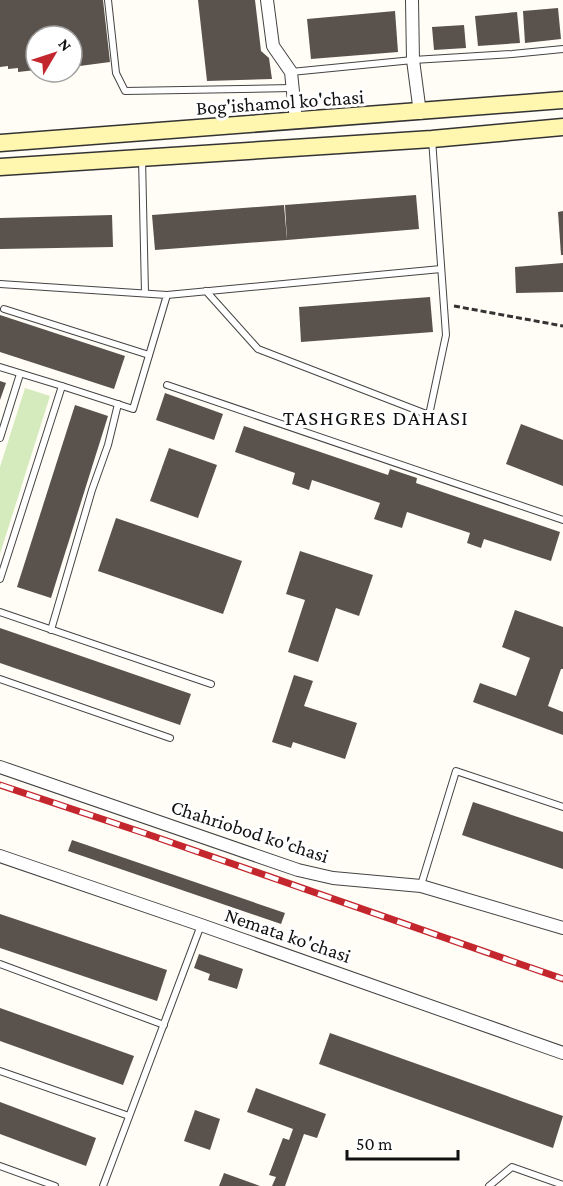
<svg xmlns="http://www.w3.org/2000/svg" width="563" height="1186" font-family="'Crimson Pro',serif">
  <rect width="100%" height="100%" fill="#fffdf5"/>
  <polygon fill="#d5ebbd" points="25,388 50,396 0,554 0,467"/>
  <g fill="#5a524d">
    <polygon points="0,0 103,0 110,62 72,67 72,36 36,36 36,70 18,72 18,68 8,69 8,66 0,67"/>
    <polygon points="198,0 255,0 261,51 269,58 272,79 207,81"/>
    <polygon points="558,8 561,39 525,43 523,11"/>
    <polygon points="395,11 398,52 311,59 307,19"/>
    <polygon points="517,12 520,43 478,46 475,16"/>
    <polygon points="464,25 466,48 434,50 432,27"/>
    <polygon points="416,195 419,229 287,240 285,205"/>
    <polygon points="284,205 287,240 155,250 152,215"/>
    <polygon points="563,211 563,255 561,255 558,212"/>
    <polygon points="112,215 113,247 0,249 0,218"/>
    <polygon points="563,263 563,292 516,293 515,267"/>
    <polygon points="430,297 433,332 301,342 299,307"/>
    <polygon points="0,315 125,356 114,389 0,352"/>
    <polygon points="0,381 6,383 0,400"/>
    <polygon points="165,393 223,414 214,440 156,420"/>
    <polygon points="75,405 108,416 51,598 17,587"/>
    <polygon points="521,424 563,440 563,486 506,464"/>
    <polygon points="244,426 388,475 390,469 417,478 416,483 560,532 551,561 484,539 481,548 467,543 470,533 407,512 402,528 374,519 380,503 312,480 309,490 292,484 295,473 235,452"/>
    <polygon points="169,448 217,465 198,518 150,501"/>
    <polygon points="116,518 242,561 223,614 98,571"/>
    <polygon points="300,551 373,575 359,616 336,608 318,662 288,652 305,600 286,594"/>
    <polygon points="515,610 563,627 563,669 561,669 548,706 563,712 563,735 473,702 480,683 516,696 530,658 502,647"/>
    <polygon points="0,628 191,694 180,725 0,663"/>
    <polygon points="294,675 313,681 304,706 357,723 345,759 293,742 291,748 272,742"/>
    <polygon points="473,802 563,832 563,869 462,835"/>
    <polygon points="72,840 285,913 281,924 68,851"/>
    <polygon points="0,914 167,970 157,1001 0,948"/>
    <polygon points="199,954 243,969 237,989 208,980 210,974 194,968"/>
    <polygon points="0,1008 134,1056 123,1085 0,1041"/>
    <polygon points="330,1033 563,1116 553,1148 319,1064"/>
    <polygon points="256,1088 326,1114 317,1138 304,1134 285,1186 272,1186 276,1177 269,1175 283,1138 289,1140 293,1129 247,1112"/>
    <polygon points="0,1102 96,1138 86,1166 0,1134"/>
    <polygon points="195,1110 220,1119 210,1150 184,1141"/>
    <polygon points="224,1173 260,1186 219,1186"/>
  </g>
  <g fill="none" stroke-linecap="round" stroke-linejoin="round">
    <g stroke="#444" stroke-width="8">
      <g id="service">
        <polyline points="108,0 116,73 125,91 292,88"/>
        <polyline points="291,72 413,60 512,54 563,49"/>
        <polyline points="142,158 145,293"/>
        <polyline points="0,284 167,295 133,409 62,386"/>
        <polyline points="206,291 258,349 429,415 446,335 432,139"/>
        <polyline points="167,295 441,269"/>
        <polyline points="4,309 149,355"/>
        <polyline points="0,367 62,386 0,579"/>
        <polyline points="167,385 563,520"/>
        <polyline points="0,438 20,374"/>
        <polyline points="0,612 211,684"/>
        <polyline points="51,630 92,490 108,445 118,404"/>
        <polyline points="0,679 170,738"/>
        <polyline points="421,885 456,771 563,807"/>
        <polyline points="0,964 164,1025"/>
        <polyline points="0,1071 129,1116"/>
        <polyline points="0,1166 55,1186"/>
        <polyline points="103,1186 201,925"/>
        <polyline points="489,1186 512,1167 563,1185"/>
      </g>
    </g>
    <g stroke="#444" stroke-width="14">
      <g id="minor">
        <polyline points="267,0 273,46 291,72 296,121"/>
        <polyline points="412,0 413,60 420,113"/>
        <polyline points="0,767 298,870 333,878 421,886 563,928"/>
        <polyline points="0,856 201,925 563,1053"/>
      </g>
    </g>
    <g stroke="#333" stroke-width="19">
      <g id="secondary">
        <polyline points="0,143 563,100"/>
        <polyline points="0,167 432,139 563,127"/>
      </g>
    </g>
    <polyline stroke="#333" stroke-width="3" stroke-dasharray="6 3" stroke-linecap="butt" points="454,306 563,326"/>
    <use href="#service" stroke="#fff" stroke-width="6"/>
    <use href="#minor" stroke="#fff" stroke-width="12"/>
    <use href="#secondary" stroke="#fff6b0" stroke-width="16"/>
    <g stroke="#c4262e" stroke-width="7">
      <polyline id="rail" points="0,785 144,833 563,979"/>
    </g>
    <use href="#rail" stroke="#fff" stroke-width="4.5" stroke-dasharray="14" stroke-linecap="butt"/>
  </g>
  <g text-anchor="middle" stroke-width="6" stroke-linejoin="round" paint-order="stroke">
    <g font-size="20" fill="#111" stroke="#fff">
      <text transform="translate(280 102) rotate(-4)" y="7">Bog'ishamol ko'chasi</text>
      <text transform="translate(250 831) rotate(18)" y="7">Chahriobod ko'chasi</text>
      <text transform="translate(288 935) rotate(19)" y="7">Nemata ko'chasi</text>
    </g>
    <g font-size="21" letter-spacing="1.5" fill="#111" stroke="#fff">
      <text x="376" y="425">TASHGRES DAHASI</text>
    </g>
  </g>
  <g transform="translate(54 54) rotate(51)"><circle r="28" fill="#ffffff" stroke="#a0a0a0" stroke-width="1.5"/>
  <path d="M0-4.5L10 22L0 15L-10 22Z" fill="#c4262e"/>
  <text y="-9" font-size="16" font-weight="bold" text-anchor="middle" fill="#111111">N</text>
  </g>
  <path d="M347 1150v9h111v-9" fill="none" stroke="#111111" stroke-width="3"/>
  <text x="356" y="1150" font-size="18" fill="#111111" stroke="#ffffff" stroke-width="4.5" paint-order="stroke">50 m</text>
</svg>
